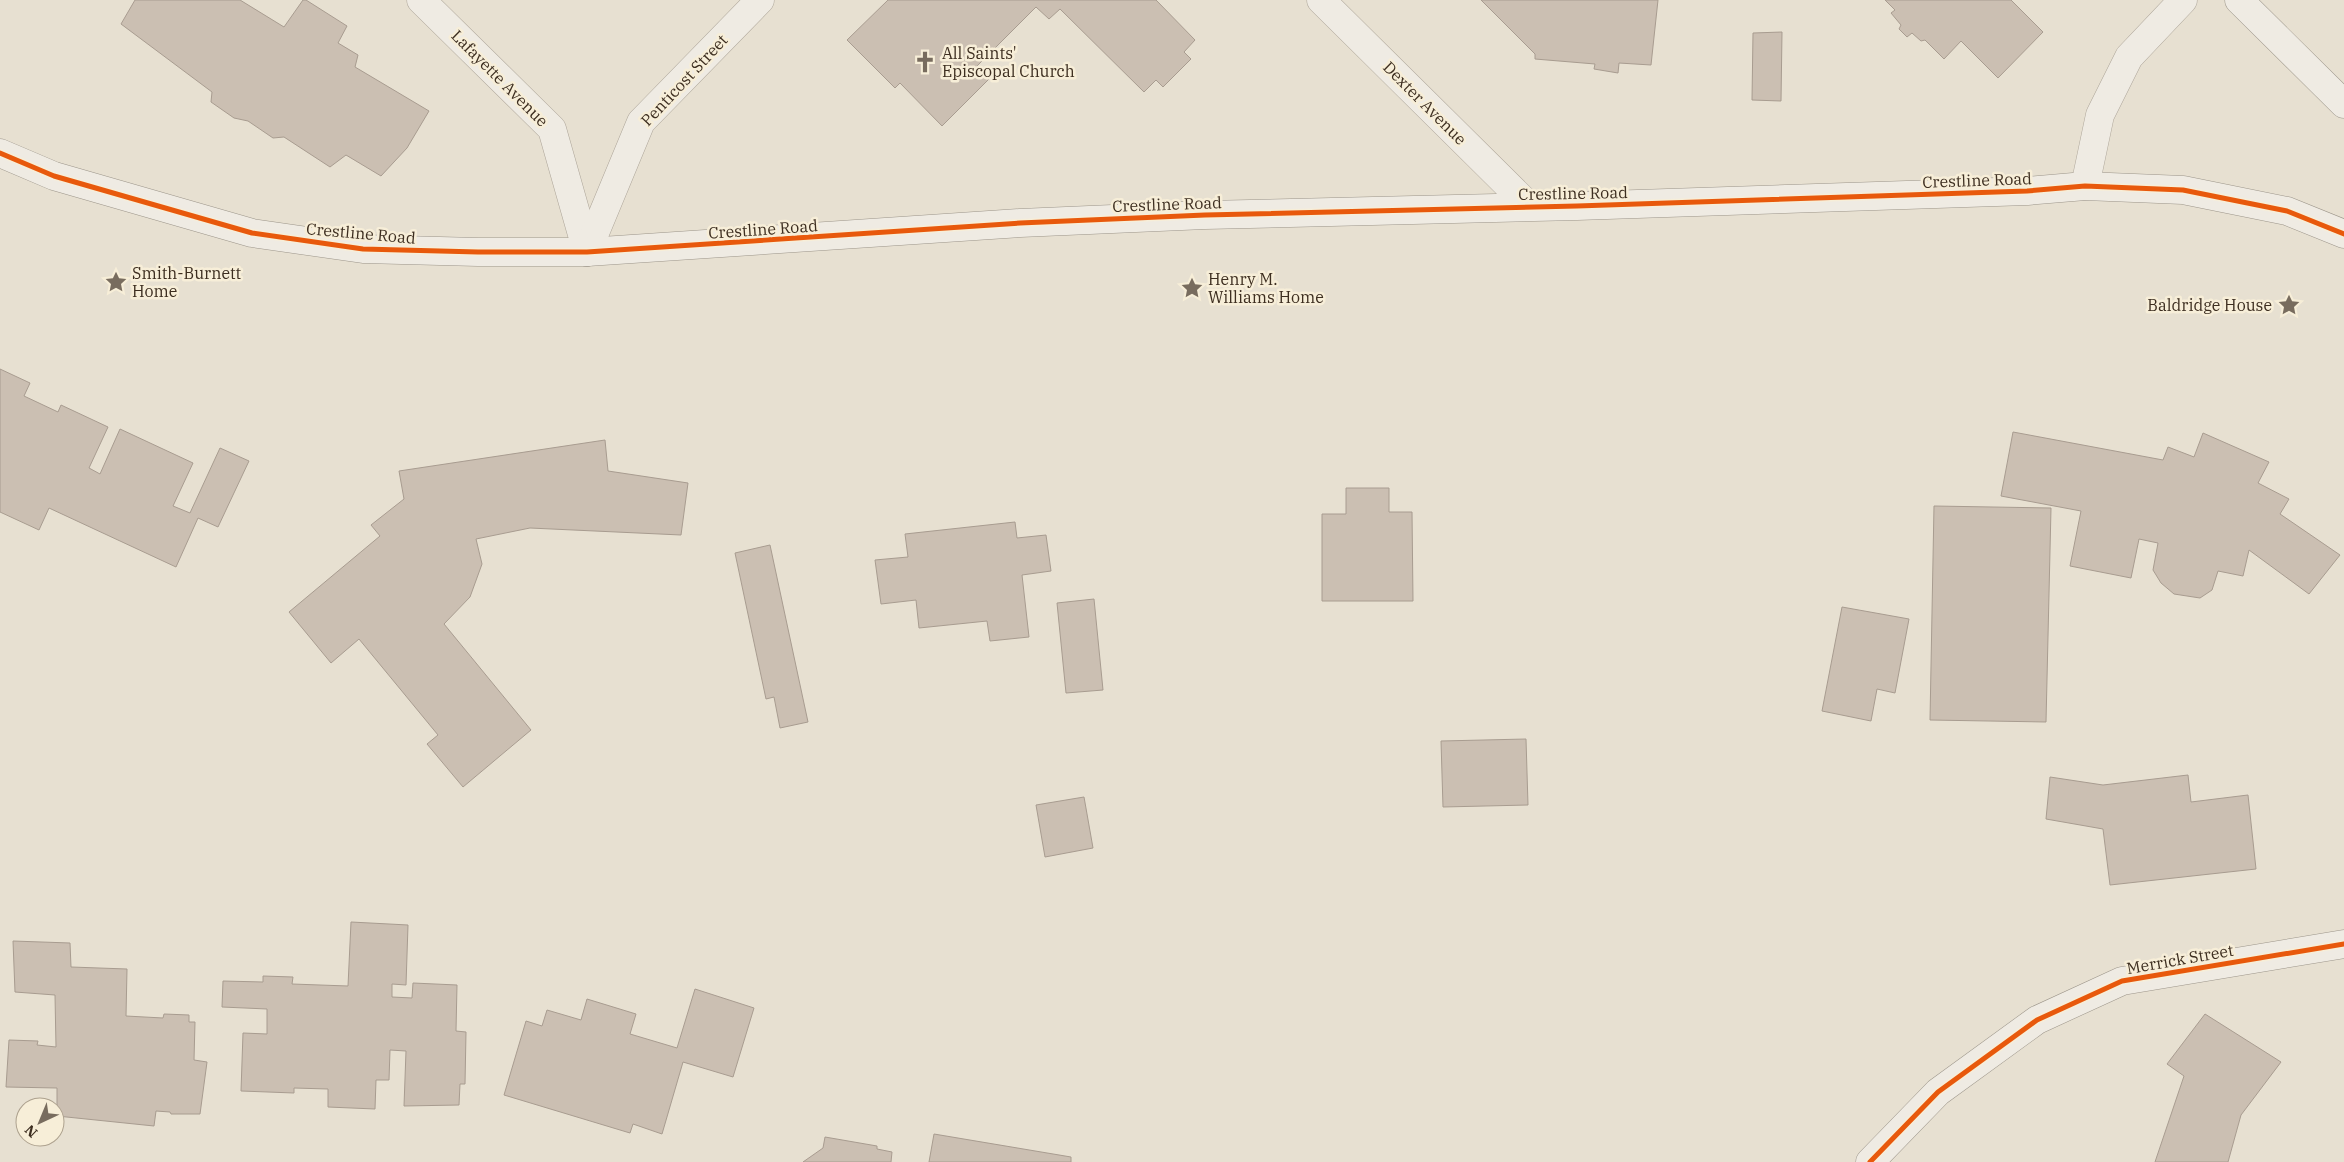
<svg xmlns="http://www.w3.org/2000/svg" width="2344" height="1162" font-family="'IBM Plex Serif',serif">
  <rect width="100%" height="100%" fill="#e7e0d1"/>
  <g fill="#cbbfb2" stroke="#a89c90">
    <polygon points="135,0 240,0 284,27 303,0 306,0 347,26 338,43 358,55 355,67 429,111 407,148 381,176 346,155 330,167 284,137 273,138 248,121 234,118 211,102 212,92 121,24"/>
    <polygon points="888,0 1156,0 1195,40 1184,52 1191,59 1163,87 1156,80 1144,92 1060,9 1049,19 1036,7 977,66 990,78 942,126 900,83 895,88 847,40"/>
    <polygon points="1481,0 1658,0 1651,65 1619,63 1618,73 1594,69 1595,64 1535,59 1535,54"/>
    <polygon points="1885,0 2011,0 2043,32 1998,78 1961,41 1944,59 1925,40 1921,41 1912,33 1907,37 1899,29 1901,25 1891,13 1895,10"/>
    <polygon points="1782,32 1781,101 1752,100 1753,33"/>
    <polygon points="0,369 30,383 24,396 58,412 61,405 108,427 89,468 100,474 120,429 193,463 173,506 190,513 220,448 249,461 218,527 198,518 176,567 49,508 39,530 0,512"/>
    <polygon points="2013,432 2163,460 2168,447 2194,457 2203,433 2269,462 2258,483 2289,499 2280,514 2340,555 2309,594 2249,550 2243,576 2218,571 2212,590 2200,598 2174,594 2161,583 2153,570 2158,543 2139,539 2131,578 2070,566 2081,511 2001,496"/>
    <polygon points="605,440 608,471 688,483 681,535 530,528 476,539 482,564 470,597 444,624 531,730 463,787 427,744 438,735 359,639 331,663 289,612 380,536 371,525 404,499 399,471"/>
    <polygon points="1346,488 1389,488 1389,512 1412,512 1413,601 1322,601 1322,514 1346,514"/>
    <polygon points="1934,506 2051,508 2046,722 1930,720"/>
    <polygon points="1015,522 1017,538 1046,535 1051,571 1022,575 1029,637 990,641 987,621 919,628 916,600 881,604 875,560 908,557 905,534"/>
    <polygon points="770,545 808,722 780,728 774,697 766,699 735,553"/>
    <polygon points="1094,599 1103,690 1066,693 1057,603"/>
    <polygon points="1842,607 1909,619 1895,693 1877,689 1871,721 1822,711"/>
    <polygon points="1526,739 1528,805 1443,807 1441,741"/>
    <polygon points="2188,775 2191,802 2248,795 2256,869 2110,885 2103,829 2046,819 2050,777 2103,785"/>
    <polygon points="1084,797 1093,848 1045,857 1036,805"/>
    <polygon points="351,922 408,925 406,985 392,984 392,997 412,998 413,983 457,985 456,1031 466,1032 465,1084 460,1084 459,1105 404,1106 406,1051 390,1050 389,1080 376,1080 375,1109 328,1107 328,1089 294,1088 294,1093 241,1091 243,1033 267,1034 267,1009 222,1007 223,981 263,982 263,976 293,977 292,984 348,986"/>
    <polygon points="13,941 70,943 71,967 127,969 126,1016 163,1018 164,1014 189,1015 189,1022 195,1022 194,1060 207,1062 200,1114 171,1114 170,1112 156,1111 154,1126 57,1116 57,1088 6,1087 9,1040 38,1041 37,1045 56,1047 55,995 15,992"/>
    <polygon points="695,989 754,1008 733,1077 683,1062 662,1134 633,1124 630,1133 504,1095 526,1021 542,1026 547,1010 581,1020 587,999 636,1014 630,1034 677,1048"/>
    <polygon points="2205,1014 2281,1062 2241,1115 2228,1162 2155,1162 2184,1076 2167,1064"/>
    <polygon points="934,1134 1071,1157 1071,1162 929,1162"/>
    <polygon points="825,1137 877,1146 877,1149 892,1152 891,1162 803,1162 823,1148"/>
  </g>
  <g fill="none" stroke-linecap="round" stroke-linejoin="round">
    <g stroke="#ada599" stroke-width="29">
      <g id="street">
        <polyline points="421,0 552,129 587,252"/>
        <polyline points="1321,0 1529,206"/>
        <polyline points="2085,186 2100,115 2129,57 2183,0"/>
        <polyline points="587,252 641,122 760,0"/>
      </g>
    </g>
    <g stroke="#9c958a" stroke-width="29">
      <g id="secondary">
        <polyline points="2239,0 2344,104"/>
        <polyline points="0,153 54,176 252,233 363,249 478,252 587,252 1020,223 1205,215 1577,206 2027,191 2085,186 2183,190 2287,211 2344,234"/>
        <polyline points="1870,1162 1938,1092 2037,1020 2122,981 2344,944"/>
      </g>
    </g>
    <use href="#street" stroke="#efebe3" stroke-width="28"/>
    <use href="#secondary" stroke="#efebe3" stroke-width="28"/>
    <g stroke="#f7eed8" stroke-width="8">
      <g id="cycleway">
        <polyline points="0,153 54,176 252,233 363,249 478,252 587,252 1020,223 1205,215 1577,206 2027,191 2085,186 2183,190 2287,211 2344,234"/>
        <polyline points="1870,1162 1938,1092 2037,1020 2122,981 2344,944"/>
      </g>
    </g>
    <use href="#cycleway" stroke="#e8590c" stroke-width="5"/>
  </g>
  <defs>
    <g id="church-bare" transform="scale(1.725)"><path d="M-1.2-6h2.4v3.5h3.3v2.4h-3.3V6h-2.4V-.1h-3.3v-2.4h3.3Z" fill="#786c5e" stroke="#f7eed8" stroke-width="2.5" paint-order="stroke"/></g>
    <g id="sight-bare" transform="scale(1.725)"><path d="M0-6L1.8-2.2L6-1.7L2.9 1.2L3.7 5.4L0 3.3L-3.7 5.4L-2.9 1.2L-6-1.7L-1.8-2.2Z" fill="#786c5e" stroke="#f7eed8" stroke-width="2.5" paint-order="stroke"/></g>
  </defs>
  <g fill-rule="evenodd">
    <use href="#church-bare" x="925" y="62"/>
    <use href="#sight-bare" x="116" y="282"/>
    <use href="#sight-bare" x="1192" y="288"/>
    <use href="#sight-bare" x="2289" y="305"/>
  </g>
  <g text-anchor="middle" stroke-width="5" stroke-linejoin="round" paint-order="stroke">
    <g font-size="16" fill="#3d2e20" stroke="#f7eed8" text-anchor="start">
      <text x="942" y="59">All Saints'<tspan x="942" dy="18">Episcopal Church</tspan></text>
      <text x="132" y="279">Smith-Burnett<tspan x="132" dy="18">Home</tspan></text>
      <text x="1208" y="285">Henry M.<tspan x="1208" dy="18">Williams Home</tspan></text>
      <text x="2272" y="311" text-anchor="end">Baldridge House</text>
    </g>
    <g font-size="16" fill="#3d2e20" stroke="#f7eed8">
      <text transform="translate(500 78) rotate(45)" y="6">Lafayette Avenue</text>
      <text transform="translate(684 80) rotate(-47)" y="6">Penticost Street</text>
      <text transform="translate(1425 103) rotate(45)" y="6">Dexter Avenue</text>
      <text transform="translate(1977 180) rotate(-2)" y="6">Crestline Road</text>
      <text transform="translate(1573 193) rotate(-1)" y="6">Crestline Road</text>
      <text transform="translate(1167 204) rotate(-2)" y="6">Crestline Road</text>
      <text transform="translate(763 229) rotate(-4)" y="6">Crestline Road</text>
      <text transform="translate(361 233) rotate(5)" y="6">Crestline Road</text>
      <text transform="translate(2180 959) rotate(-10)" y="6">Merrick Street</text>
    </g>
  </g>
  <g transform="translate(40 1122) rotate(224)"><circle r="24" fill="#f7eed8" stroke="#ada18e"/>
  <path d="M0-4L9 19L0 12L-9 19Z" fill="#786c5e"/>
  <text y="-8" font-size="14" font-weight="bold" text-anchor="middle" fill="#3d2e20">N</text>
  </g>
</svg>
